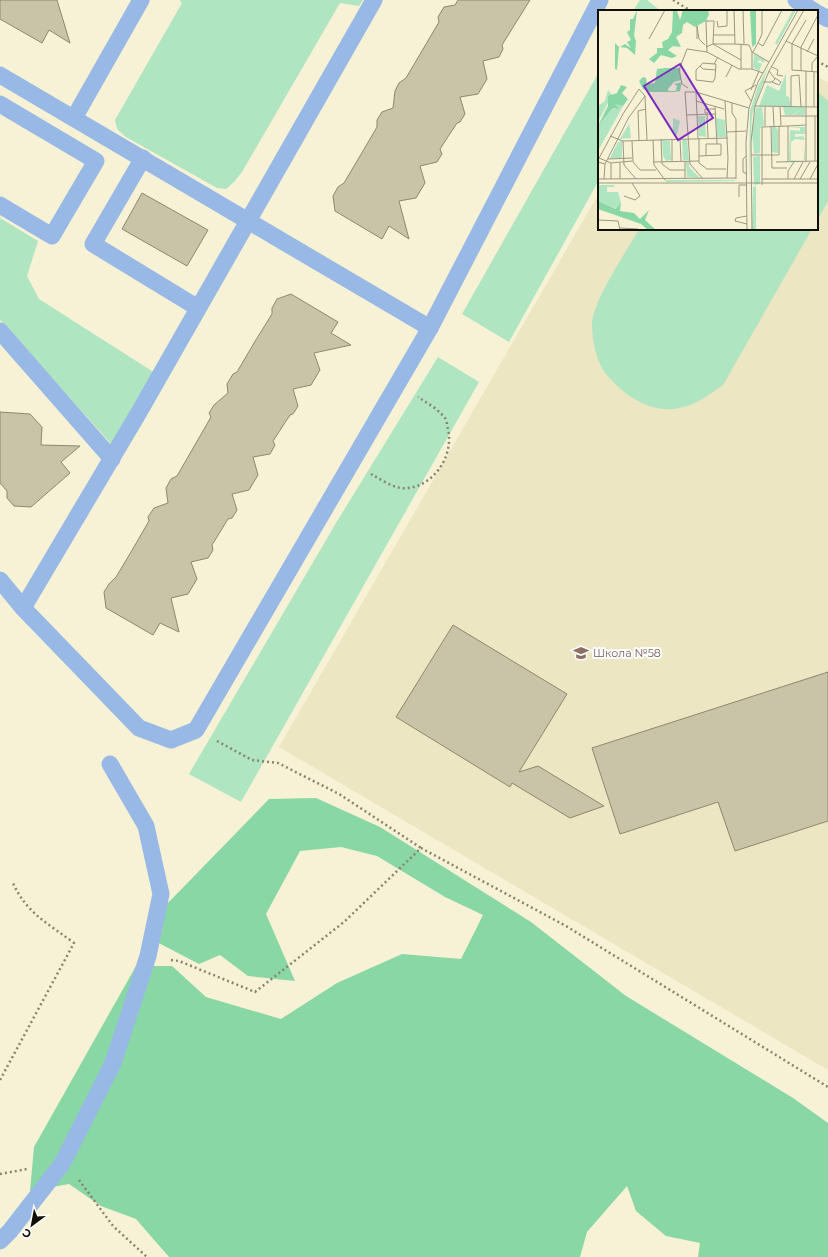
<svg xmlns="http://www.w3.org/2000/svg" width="828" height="1257" font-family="Montserrat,sans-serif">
  <rect width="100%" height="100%" fill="#f7f2d5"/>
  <polygon fill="#ede6c2" points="817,76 828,83 828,1070 279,747 599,193 599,229 817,229"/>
  <g fill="#afe5c0">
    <polygon points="179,0 363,0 359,6 340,3 242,172 234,182 226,189 217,188 126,137 117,129 115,120 182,3"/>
    <polygon points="640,0 647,0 661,11 633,11"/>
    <polygon points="599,72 599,180 509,342 462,314"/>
    <polygon points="817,91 828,101 828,201 817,221"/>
    <polygon points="0,218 38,241 27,276 39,299 155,373 113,446 0,320"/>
    <path d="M639,229h173l-89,156c-15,11 -30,22 -49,24 -26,3 -53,-16 -68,-35 -10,-13 -14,-34 -14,-50 1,-24 35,-73 47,-95z"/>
    <polygon points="438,357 479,382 241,802 189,774 336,523"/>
  </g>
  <polygon fill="#88d7a4" points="316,798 380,827 531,922 626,996 793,1098 828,1123 828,1257 698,1257 700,1243 666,1236 636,1211 627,1186 587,1232 580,1257 169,1257 136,1219 101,1206 69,1184 30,1191 34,1147 136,966 172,966 206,997 281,1019 337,983 402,954 461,959 483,915 445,897 377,856 341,847 300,851 266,914 295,981 248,976 220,955 199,964 151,939 166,905 269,799"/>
  <g fill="#c9c4a8" stroke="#8d886e">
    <polygon points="0,0 57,0 70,43 49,30 42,43 0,19"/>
    <polygon points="458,0 530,0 502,45 503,49 499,57 483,61 487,79 478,94 460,97 465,114 460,122 457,123 440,149 442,154 437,162 420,166 425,183 416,198 399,201 409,239 389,226 382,239 335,211 333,196 338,187 344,183 360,156 377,127 377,120 382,112 393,108 395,91 399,83 406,78 439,22 438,17 444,7 455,5"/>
    <polygon points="142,193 208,230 187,266 122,229"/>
    <polygon points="291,294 338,322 331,333 351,345 314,353 320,370 311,385 293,389 298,406 293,414 290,415 273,441 275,445 270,454 253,457 258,475 249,490 232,494 237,510 232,518 228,519 212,545 213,550 208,558 191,562 197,579 188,594 171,598 179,632 160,623 153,635 106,608 104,592 109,584 116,577 131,552 149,521 148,517 154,508 168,503 166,488 171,479 177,476 211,417 209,413 214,405 228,393 227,384 233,374 237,372 254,343 272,314 272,308 277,299"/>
    <polygon points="0,412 30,414 42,427 41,445 80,446 61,462 70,473 31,507 14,506 7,498 7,491 0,483"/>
    <polygon points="453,625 567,694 519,772 538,766 604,806 570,818 512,783 510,787 396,717"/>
    <polygon points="828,672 828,821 735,851 718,802 620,834 592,748"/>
  </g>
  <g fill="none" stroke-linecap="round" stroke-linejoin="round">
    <g stroke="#878470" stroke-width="2.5" stroke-dasharray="2 3" stroke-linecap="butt">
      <polyline points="673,0 691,11"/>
      <polyline points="817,61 828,67"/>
      <path d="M371,474c11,6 24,16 37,14 27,-3 46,-33 40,-59 -1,-3 -1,-8 -3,-11 -7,-9 -18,-15 -27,-21"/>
      <polyline points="217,741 252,760 278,763 339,794 421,848"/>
      <polyline points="171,960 179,961 255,992 344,922 421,848 566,926 828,1087"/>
      <path d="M0,1080l74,-137c-25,-19 -48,-30 -61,-60"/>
      <polyline points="0,1174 27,1169"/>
      <polyline points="79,1180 113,1226 147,1257"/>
    </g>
    <g stroke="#98b8e6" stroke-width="17">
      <polyline points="796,0 814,11"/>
      <polyline points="817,13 828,19"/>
      <polyline points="0,75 430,328"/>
      <polyline points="0,104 96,161 52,236 0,205"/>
      <polyline points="74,118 141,0"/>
      <polyline points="143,158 93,244 198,308"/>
      <polyline points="0,331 112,459"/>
      <polyline points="0,580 23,608 139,728 171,740 196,730 430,328 600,0"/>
      <polyline points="23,608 138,414 374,0"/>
      <polyline points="0,1241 10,1231 62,1164 113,1063 148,956 161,894 146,826 110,764"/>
    </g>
  </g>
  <defs>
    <g id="school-bare" transform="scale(1.2)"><path d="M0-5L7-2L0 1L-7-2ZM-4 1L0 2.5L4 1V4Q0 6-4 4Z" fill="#8d6e63" stroke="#fefefe" stroke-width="2.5" paint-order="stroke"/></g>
  </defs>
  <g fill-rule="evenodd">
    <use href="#school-bare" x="581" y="653"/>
  </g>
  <g text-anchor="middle" stroke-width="4" stroke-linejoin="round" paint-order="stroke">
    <g font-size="11" fill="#785e54" stroke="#fefefe" text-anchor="start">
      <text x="593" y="657">Школа №58</text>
    </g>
  </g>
  <g transform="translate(598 10)">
    <rect width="220" height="220" fill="#f7f2d5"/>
    <path d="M195,0h3l-19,35 -2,-2zM156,44l11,6 -2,3 -3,-3 -3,2 5,2 -3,7 -6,-4zM170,58l-16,47 -3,65 1,-69 8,-25zM188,63v23l3,1 2,9h-32l8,-21 12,6zM10,80l4,5 -14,27 1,-17 6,-4zM19,93l6,3 -25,45v-25l12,-15 8,-4 -3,-2zM164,97l2,17 -4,5v24l-6,1 -2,-23 4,-23zM185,97h22v8h-12l10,-7 -11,7h-7zM100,106h7l1,21 -7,-1zM75,108l7,3 -3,14 -4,-2zM118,108l9,2 1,17h-9zM31,111l2,17 -11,1 9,-15zM174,117h4l2,4v22l-6,-1zM191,117h16v7h-10v3l8,-1 2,4 -10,-1 -4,3v18h13v-19l1,19 -16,1 1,-31 10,1v-3zM89,129l2,21h-6l-1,-20zM64,130l8,1 1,19 -5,1 -3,-5zM24,131v17h-12l8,-16zM162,146v28l-6,1 -1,-28zM88,152h3v5l11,11 -13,-1zM67,170h69l1,1 -69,1zM0,175h16v2h-7v5h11l3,11 -4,6 -19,-8zM158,176v44h-4l1,-43z" fill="#afe5c0"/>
    <path d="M39,0l-3,26 2,5 -1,14 -8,-7 -7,-1 5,-3 6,4 -4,-6 4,-2 -4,-8 3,-2v-11h3zM75,0l4,1 3,9 3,-10h25l1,4 -3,7 -11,6 -8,-5 -4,3 -1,8 -6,4 5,10 -8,-1 -5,4 9,6 -5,2 -11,-3 -7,8 -5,-4 8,-6v-5h6l-1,-6 6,-3 4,-7zM152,0h6v34l-4,3zM17,33l4,4 -2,23 -2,-1zM68,58h14l1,12 -7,2 -6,7v2h8l1,-5 -3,-2 8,-2 -2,9 -5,1h-25l-7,-3 -4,-8 4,-4 3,1 1,6 8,-1 2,-14zM23,75l6,2 -5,6 6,6 -5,7 -8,-2 4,5 -5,-1 -4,3 -12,15 10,-20v-10l9,-3zM0,191l18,8 5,-6 -1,8 14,2 6,6 9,-9 -4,10 11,10h-8l-7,-6 -43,-15z" fill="#88d7a4"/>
    <path fill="none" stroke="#9b9782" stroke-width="1" d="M136,0l1,34 14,1 3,7v17M145,0l1,34M208,10l-14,24v26l26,2M119,11l1,6 9,-1v-16M116,25h21M51,29l16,-29M99,29v-13l2,13 6,6M188,31l32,15M160,33l4,-9v-24M115,34l1,-23h-8l1,31 32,17h13l11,4M115,34l28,16M143,34v25M108,37l7,-3h22M154,42l17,10M155,42l5,-9 5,3 19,-36M209,42l7,-13M102,56l-4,4v10l17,2 2,-4 1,-14h-2M174,57l6,3 -1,5 6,1M118,60l-13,-1 -3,-3 3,-3 11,1 4,-7M203,61v-24l17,-32M214,62v-9l6,-7M216,62v35M128,67l6,-12M165,72h9l3,-3 -6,-8M174,72l7,3 2,-3 -6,-4M90,78l-6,-4 -3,-14 8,-21 20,3M153,80l8,-19M98,82l2,46M98,91l28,8M127,91l3,57 -1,20M153,91l-6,-10 11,-6M134,93v10l4,6v60M157,96l63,1M167,97v19M175,97l1,19M182,97l1,19M193,97v-31l8,-1 2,32M208,97v55M208,97v-36M110,103h-3v-4h10M88,105l29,-1M109,105l1,23M183,106h37M217,106v45M173,116l1,42h15M190,116l18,-1M129,122l19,-1M12,126l13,5 105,-3M101,128v25l8,6h19M63,129l1,25 8,6h15M74,129v22M82,129l1,22M41,130l-1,-29 8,-2M55,130l1,25 11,15M25,131l1,24 12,14M34,131l1,21 7,8h16M153,145h28v-29M101,146l22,-1v-11h-4l-2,-37M108,146v-12h11M148,146l-3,3v13l4,2M1,148l12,5 21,-2M10,149l24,-1M0,150l25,-46 16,-25 6,7 2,44M87,151v18M0,152l7,2 -1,15M55,152l46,-1M178,152l42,-1M13,153v16M22,153v16M7,154l24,-47 16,-21M0,169l138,-1M105,169l-13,-15 -5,-72h11l53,16M164,169h56M190,169v-8l6,-9M196,169l9,-17M202,169l10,-17M212,169l8,-15M0,173h220M164,175v-58l26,-1v36M26,186l11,4 5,-4 -8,-13M141,187v-12h8M149,206l-11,2 -1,3 12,3M0,210l20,1 2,9M22,218l18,1M149,220l-1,-88 3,-34 9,-26 40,-72M154,220l-1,-88 4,-36 14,-35 35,-61"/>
    <path fill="#7b2cbf" fill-opacity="0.15" stroke="#7b2cbf" stroke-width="2" d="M82,54l33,54 -35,22 -34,-54z"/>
    <rect width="220" height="220" fill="none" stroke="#100f05" stroke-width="2"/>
  </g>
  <g transform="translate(32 1225) rotate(212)" stroke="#fefefe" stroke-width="3" paint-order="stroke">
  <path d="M0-3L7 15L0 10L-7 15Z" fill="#100f05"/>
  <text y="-6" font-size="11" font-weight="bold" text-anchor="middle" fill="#100f05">С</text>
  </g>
</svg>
